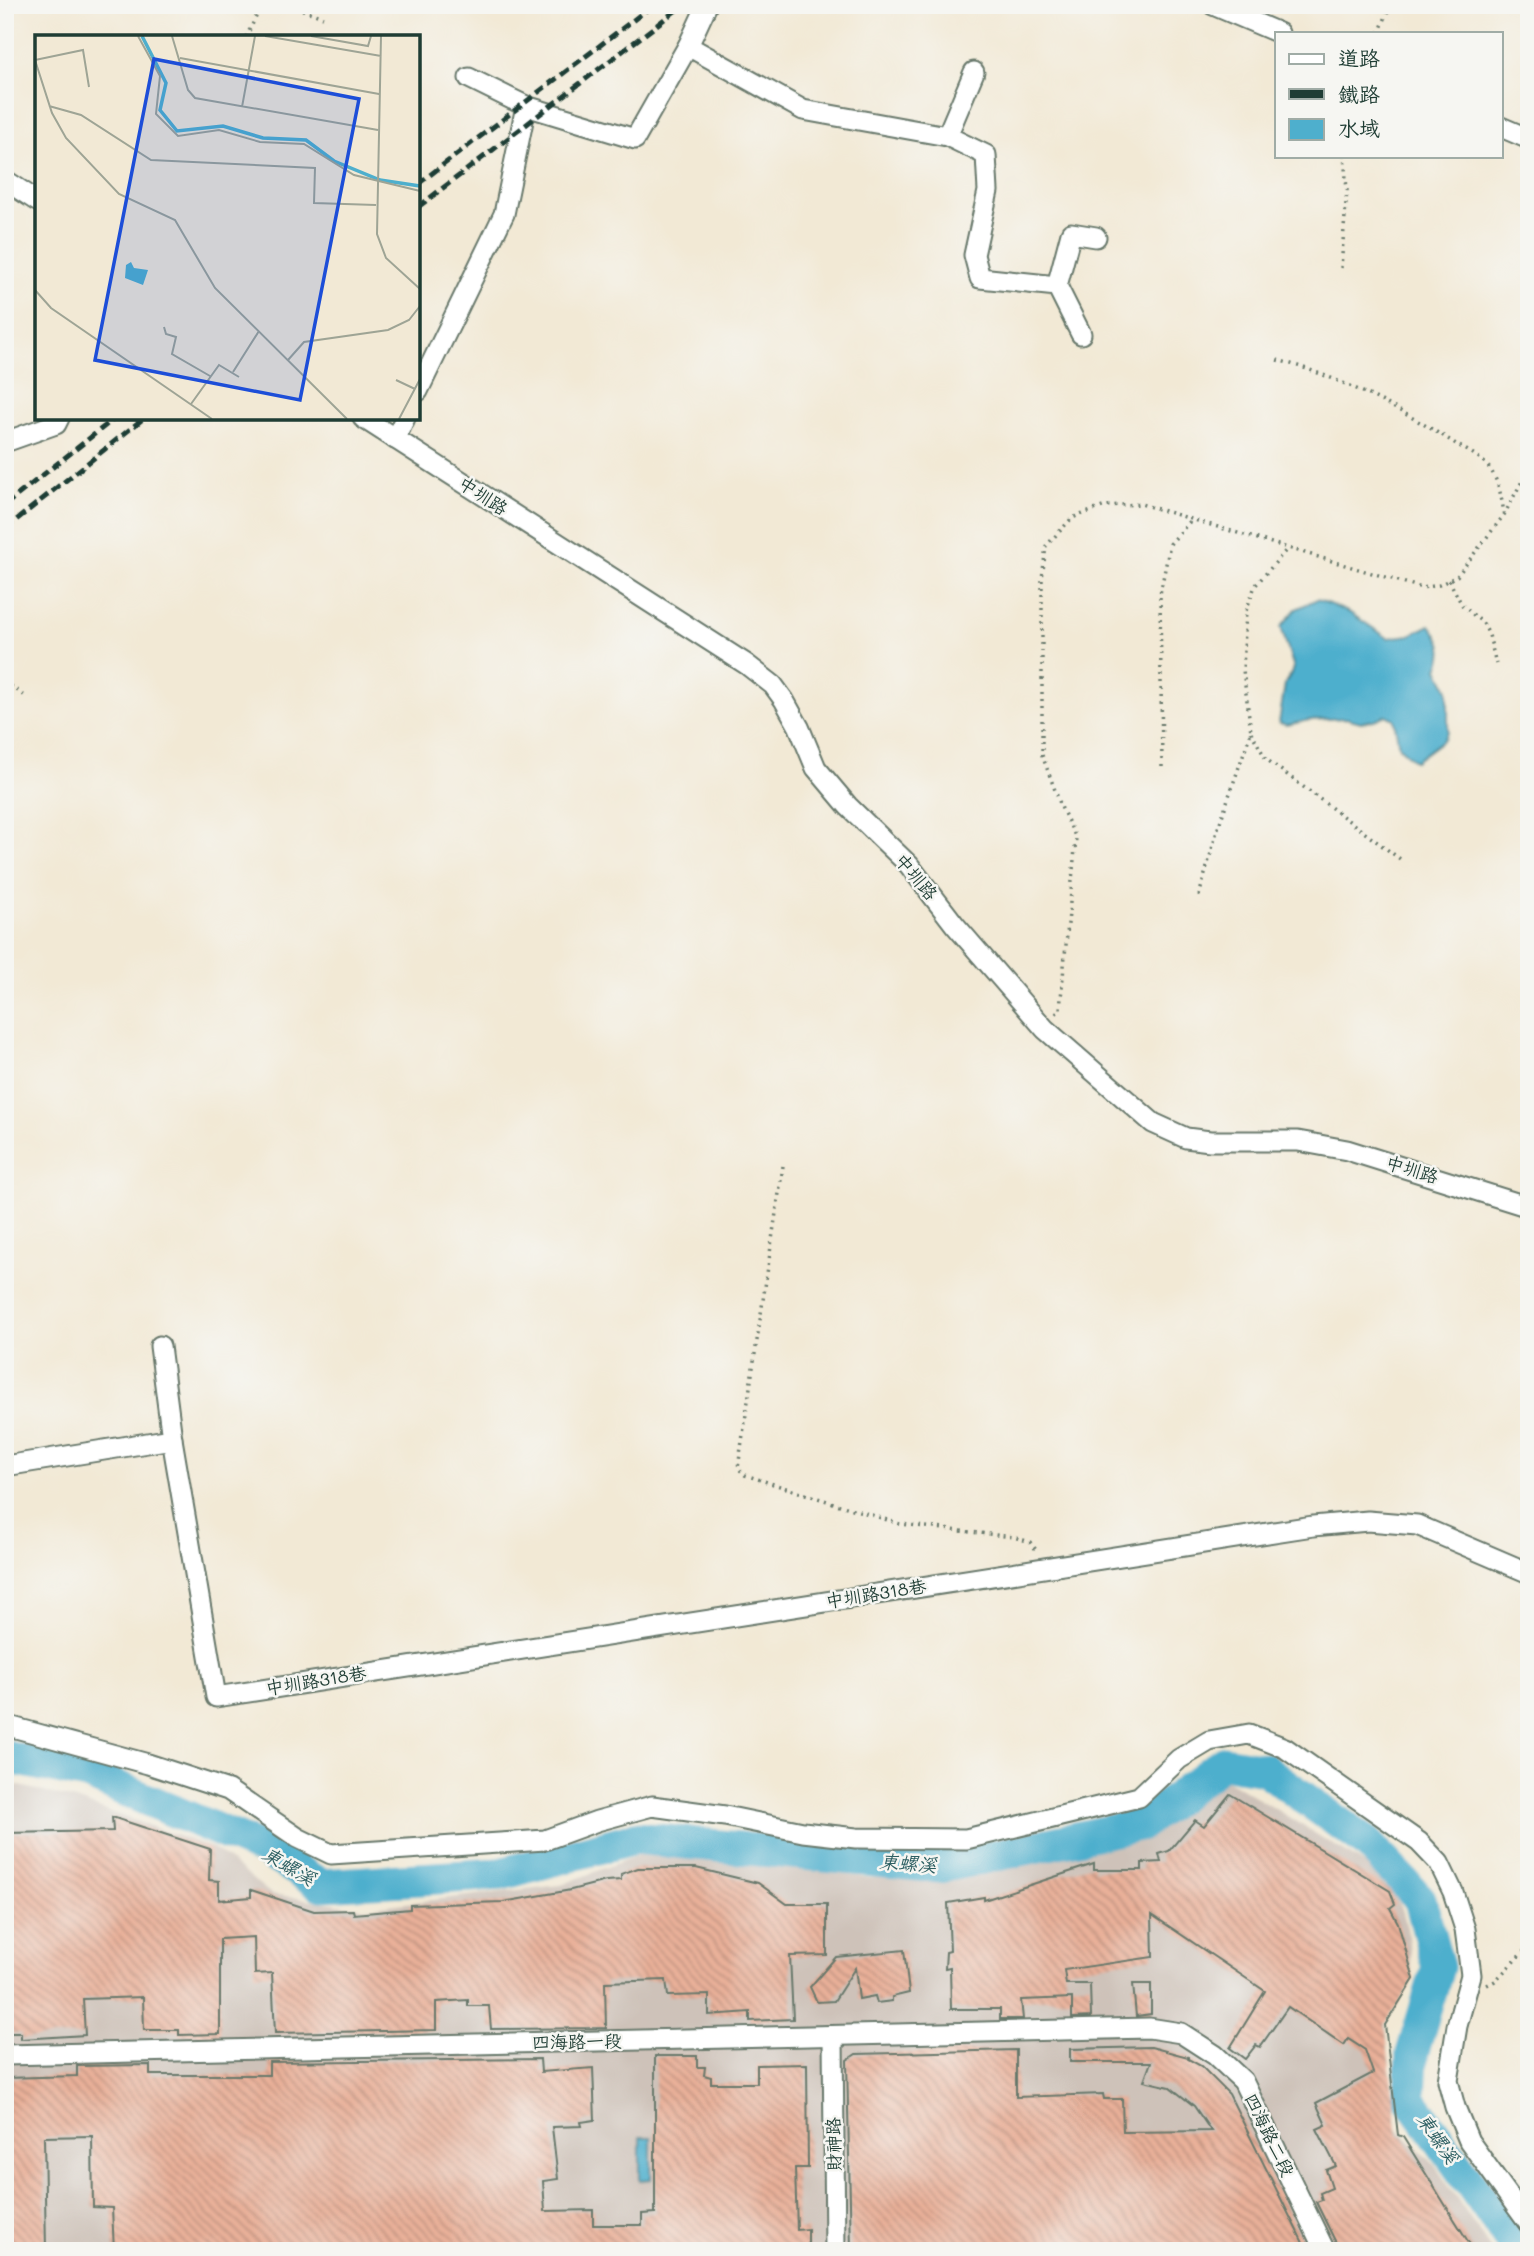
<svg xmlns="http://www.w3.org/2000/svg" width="1534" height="2256" font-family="Mali,'LXGW WenKai TC',sans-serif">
  <defs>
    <pattern id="building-back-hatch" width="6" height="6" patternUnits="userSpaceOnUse" patternTransform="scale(1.75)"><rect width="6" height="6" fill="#e9b099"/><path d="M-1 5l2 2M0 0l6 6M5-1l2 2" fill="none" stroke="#bc907e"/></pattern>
  </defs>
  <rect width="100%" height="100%" fill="#f6f6f2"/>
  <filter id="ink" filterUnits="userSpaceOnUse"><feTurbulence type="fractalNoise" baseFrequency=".0143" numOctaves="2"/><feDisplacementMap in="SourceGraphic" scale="14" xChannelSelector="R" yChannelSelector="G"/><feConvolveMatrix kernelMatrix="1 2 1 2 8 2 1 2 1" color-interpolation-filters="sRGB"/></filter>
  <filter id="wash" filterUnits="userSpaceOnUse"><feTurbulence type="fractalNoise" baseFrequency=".00686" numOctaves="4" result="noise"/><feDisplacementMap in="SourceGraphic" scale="28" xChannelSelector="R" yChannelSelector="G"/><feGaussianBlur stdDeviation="1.57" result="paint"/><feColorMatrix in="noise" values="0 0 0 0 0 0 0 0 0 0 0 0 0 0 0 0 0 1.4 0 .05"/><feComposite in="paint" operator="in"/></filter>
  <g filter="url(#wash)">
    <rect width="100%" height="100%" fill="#f2e9d5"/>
    <polygon fill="#cec2b9" points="1225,1778 1392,1881 1407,1928 1413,1977 1386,2016 1391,2123 1434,2164 1492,2251 5,2251 5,1782 75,1800 213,1848 271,1894 364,1908 561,1885 659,1847 870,1878 1045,1859 1175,1819"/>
    <g fill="#4eafcd" stroke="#367680" stroke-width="2">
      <path d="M1317,599l33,14 38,25 22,-3 20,-10c12,15 17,25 8,43l10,22v41l-5,9 -28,21 -16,-14 -5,-28 -8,-4 -12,5 -13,2 -15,-4 -36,2 -23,5 -8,-2 6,-39 9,-16 -13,-41 15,-18z"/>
      <polygon points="640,2137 651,2137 651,2179 640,2180"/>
    </g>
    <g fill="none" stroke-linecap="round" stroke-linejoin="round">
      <polyline stroke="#4eafcd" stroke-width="33" points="5,1757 87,1774 262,1849 321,1885 501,1874 635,1838 940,1867 1142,1824 1223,1762 1264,1769 1367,1843 1420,1899 1438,1967 1412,2054 1410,2098 1518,2251"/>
    </g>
    <g id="blocks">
      <g fill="url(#building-back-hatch)">
        <polygon points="1230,1794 1390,1891 1395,1904 1390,1908 1398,1923 1414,1979 1385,2025 1398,2135 1403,2137 1474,2251 1340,2251 1316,2202 1322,2200 1320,2193 1332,2188 1326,2170 1336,2166 1317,2129 1326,2125 1316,2103 1373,2073 1365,2050 1348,2039 1344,2045 1288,2007 1260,2047 1256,2045 1245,2059 1230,2048 1265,1991 1152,1915 1153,1957 1064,1970 1066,1984 1090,1984 1091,2017 1072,2018 1072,1998 1021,2000 1023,2019 1000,2019 1000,2009 951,2009 950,1967 945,1968 946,1952 950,1951 948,1903 984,1897 984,1900 1094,1864 1094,1870 1142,1870 1142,1863 1161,1862 1159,1854 1169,1851 1195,1820 1204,1826"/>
        <polygon points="112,1817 210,1849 209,1880 219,1881 219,1900 251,1897 251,1890 314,1911 353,1910 354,1914 410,1909 410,1905 503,1902 571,1890 606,1881 621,1880 621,1874 638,1868 696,1868 758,1883 787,1904 827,1904 827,1955 790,1956 793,2019 750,2021 750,2012 709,2015 709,1995 668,1996 666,1980 605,1982 606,2028 491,2029 489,2006 468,2006 468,2000 436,2002 436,2030 275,2033 272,1973 255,1974 254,1937 220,1939 220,2034 179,2035 179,2030 144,2030 143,1997 83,1999 85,2035 21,2039 21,2033 5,2033 5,1833 113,1831"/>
        <polygon points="904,1950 909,1993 892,1997 892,2001 877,2003 875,1996 859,1999 855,1968 834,2001 817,2002 810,1987 836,1957"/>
        <polygon points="1133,1984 1151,1984 1151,2014 1136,2016"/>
        <polygon points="1151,2047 1188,2057 1188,2059 1201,2066 1229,2094 1307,2251 851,2251 847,2060 856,2054 1016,2050 1016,2097 1103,2094 1104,2099 1122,2099 1123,2132 1211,2131 1194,2106 1170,2087 1144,2081 1151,2062 1070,2062 1070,2049"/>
        <polygon points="655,2056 697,2056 697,2067 705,2067 704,2075 711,2077 711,2083 757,2083 757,2065 807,2064 808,2168 795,2168 797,2230 808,2229 808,2251 278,2251 278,2245 225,2251 114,2251 112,2208 93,2207 92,2136 44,2137 46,2251 5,2251 5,2078 77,2076 77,2066 150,2065 150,2075 269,2075 269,2062 540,2059 541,2072 593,2068 595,2120 581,2122 582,2126 552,2127 558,2179 543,2181 545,2211 593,2210 593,2225 642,2225 642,2214 655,2213"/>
      </g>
    </g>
  </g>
  <g filter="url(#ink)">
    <use href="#blocks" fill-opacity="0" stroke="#69796c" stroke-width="2"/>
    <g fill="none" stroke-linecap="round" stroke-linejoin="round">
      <g stroke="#69796c" stroke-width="23">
        <g id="minor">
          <polyline points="1213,5 1279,33"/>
          <polyline points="688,46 803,110 947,136 986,155 988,191 974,255 980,278 1057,286 1081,334"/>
          <polyline points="469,78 526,106 635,139 688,46 707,5"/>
          <polyline points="1501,127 1529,139"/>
          <polyline points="947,136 974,72"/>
          <polyline points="5,180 37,201"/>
          <polyline points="1057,286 1071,233 1096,237"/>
          <polyline points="418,391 504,214 526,106"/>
          <polyline points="363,418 746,664 773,685 784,700 799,727 816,768 848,806 909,865 955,925 1045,1029 1153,1123 1186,1138 1210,1141 1298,1141 1347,1150 1529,1207"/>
          <polyline points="395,439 405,418"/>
          <polyline points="5,442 56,424 59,418"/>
          <polyline points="160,1346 172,1439"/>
          <polyline points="5,1466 172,1439 216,1697 1313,1526 1368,1521 1417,1525 1529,1573"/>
          <polyline points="5,1725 148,1764 228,1790 298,1838 331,1854 545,1840 597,1821 652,1806 725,1816 803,1832 856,1838 966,1839 1139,1797 1179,1759 1209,1741 1249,1734 1285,1748 1419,1842 1439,1863 1453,1892 1465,1929 1471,1975 1457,2026 1448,2081 1455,2107 1469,2141 1529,2224"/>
          <polyline points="833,2037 835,2251"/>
          <polyline points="5,2055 1149,2028 1181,2033 1215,2055 1243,2081 1325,2251"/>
        </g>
      </g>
      <g stroke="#69796c" stroke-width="3.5" stroke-dasharray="2 5" stroke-linecap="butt">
        <polyline points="289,5 323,17"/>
        <polyline points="1379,33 1391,5"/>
        <polyline points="246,37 262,5"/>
        <polyline points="1341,268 1347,190 1344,156"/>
        <path d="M1277,360c62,16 121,48 176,82 10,7 23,12 32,21 13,13 16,32 19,50"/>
        <polyline points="1449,580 1462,605 1483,623 1489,635 1496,664"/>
        <polyline points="5,682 28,698"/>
        <polyline points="1251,732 1266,759 1400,859"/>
        <polyline points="1162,767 1160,594 1170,544 1192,519"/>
        <polyline points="1199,896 1217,831 1251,732 1243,670 1246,611 1255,586 1288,548"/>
        <polyline points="1056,1014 1060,1009 1076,838 1062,809 1042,755 1042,579 1046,546 1072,518 1105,506 1141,504 1422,588 1439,585 1457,576 1504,515 1529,468"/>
        <polyline points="783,1166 738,1468 745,1475 900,1524 1014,1537 1030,1542 1037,1551"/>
        <polyline points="1487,1985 1495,1981 1529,1946"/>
      </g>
      <use href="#minor" stroke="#fff" stroke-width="19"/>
      <g stroke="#1f3d34" stroke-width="5" stroke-dasharray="10 5" stroke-linecap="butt">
        <polyline points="418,184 653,5"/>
        <polyline points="418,207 683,5"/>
        <polyline points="5,505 115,418"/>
        <polyline points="5,529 144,418"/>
      </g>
    </g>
  </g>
  <g text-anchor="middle" stroke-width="5" stroke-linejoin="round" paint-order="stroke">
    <g font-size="18" fill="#1f3d34" stroke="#f6f6f2">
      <text transform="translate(483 496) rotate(33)" y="6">中圳路</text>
      <text transform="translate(916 877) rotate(50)" y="6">中圳路</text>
      <text transform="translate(1412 1170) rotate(17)" y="6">中圳路</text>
      <text transform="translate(876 1594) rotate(-9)" y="6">中圳路318巷</text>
      <text transform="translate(316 1681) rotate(-9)" y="6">中圳路318巷</text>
      <text transform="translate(577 2042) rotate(-1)" y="6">四海路一段</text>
      <text transform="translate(1269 2135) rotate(64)" y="6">四海路二段</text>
      <text transform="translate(834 2144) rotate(-91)" y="6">財神路</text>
    </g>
    <g font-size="19" font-style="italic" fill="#2d5f62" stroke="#f6f6f2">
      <text transform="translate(908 1863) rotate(4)" y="7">東螺溪</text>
      <text transform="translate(289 1866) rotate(30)" y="7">東螺溪</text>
      <text transform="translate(1438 2138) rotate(55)" y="7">東螺溪</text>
    </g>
  </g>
  <g transform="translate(35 35)">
    <rect width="385" height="385" fill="#f2e9d5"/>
    <path d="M96,227l3,6 14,2 -5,15 -18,-7 1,-13z" fill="#4eafcd"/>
    <path fill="none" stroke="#4eafcd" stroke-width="3.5" d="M107,1l24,47 -6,27 17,21 46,-5 40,12 43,2 28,21 46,19 40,6"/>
    <path fill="none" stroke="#9ea495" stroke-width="2" d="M103,1l22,40 -4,38 22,22 41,-6 41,12 44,2 50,31 66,16M137,1l16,54 7,8 183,32M230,1l116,20M276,1l57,10 3,-10M346,1l-4,198 9,24 34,31M145,23l199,36M54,52l-6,-37 -48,10 17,53 14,25 53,56 56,26 40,68 132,131M14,71l32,9 70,45 164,8 -1,35 62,2M207,72l13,-71M0,255l16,18 161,111M129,292l2,7 10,3 -4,17 38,22M253,325l16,-18 84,-12 21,-10 11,-14M198,337l26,-41M361,345l19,9M156,369l28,-39 20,12M364,384l21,-40"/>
    <path fill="#1d4ed8" fill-opacity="0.15" stroke="#1d4ed8" stroke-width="3.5" d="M119,24l205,40 -59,301 -205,-40z"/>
    <rect width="385" height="385" fill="none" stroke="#1f3d34" stroke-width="3.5"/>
  </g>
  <rect width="1534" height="2256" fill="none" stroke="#f6f6f2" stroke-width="28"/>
  <rect x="1275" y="32" width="228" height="126" fill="#f6f6f2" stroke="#a0aca6" stroke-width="2"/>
  <rect x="1289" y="54" width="35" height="10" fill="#ffffff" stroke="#a0aca6" stroke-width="2"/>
  <text x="1338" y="66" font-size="21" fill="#1f3d34">道路</text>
  <rect x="1289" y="89" width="35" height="10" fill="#1f3d34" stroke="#a0aca6" stroke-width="2"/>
  <text x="1338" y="102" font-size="21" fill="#1f3d34">鐵路</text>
  <rect x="1289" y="119" width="35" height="21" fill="#4eafcd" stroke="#a0aca6" stroke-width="2"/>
  <text x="1338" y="136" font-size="21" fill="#1f3d34">水域</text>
</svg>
